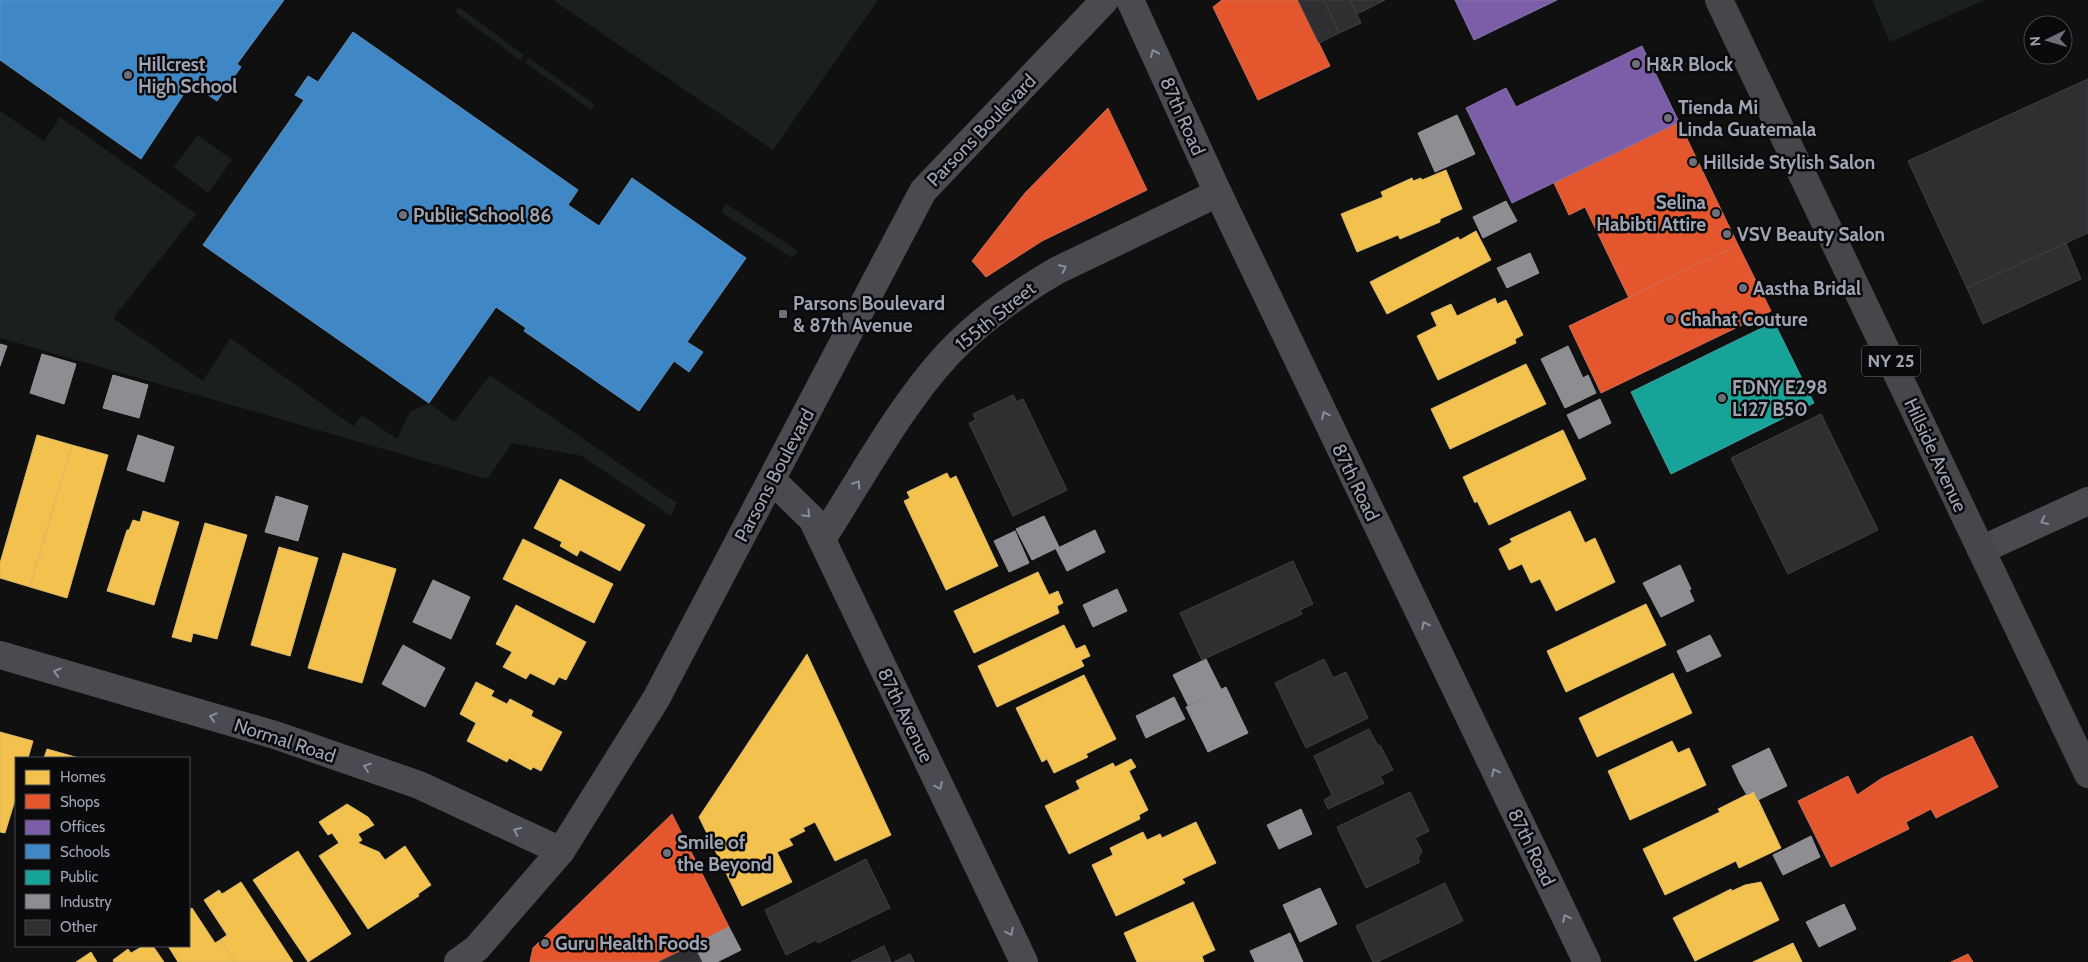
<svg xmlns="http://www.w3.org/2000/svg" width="2088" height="962" font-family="Cabin,sans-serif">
  <rect width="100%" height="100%" fill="#101010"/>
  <g fill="#1a201b">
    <polygon points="553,0 878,0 773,150"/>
    <polygon points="1872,0 1984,0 1890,42"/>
    <polygon points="459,7 524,55 520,60 455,12"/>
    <polygon points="529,58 595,105 591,110 526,63"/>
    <polygon points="0,111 44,141 60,117 196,214 113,318 203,381 230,338 353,426 362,415 397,439 410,412 429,403 454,422 490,375 677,503 671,516 582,456 512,443 487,479 0,338"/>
    <polygon points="198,135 232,160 208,193 174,167"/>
    <polygon points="726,204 798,251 792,258 721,212"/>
  </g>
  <g fill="#f2c14e" stroke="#d9b86c">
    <polygon points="1446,170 1462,209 1440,219 1440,222 1400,239 1398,235 1357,252 1341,214 1383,197 1381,192 1412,178 1413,181 1421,178 1422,180"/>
    <polygon points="1476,231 1491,260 1387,314 1370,282 1458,237 1460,240"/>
    <polygon points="1495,298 1497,304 1506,300 1523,335 1515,339 1516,343 1438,380 1417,336 1437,326 1431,313 1451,304 1457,316"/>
    <polygon points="1526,364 1546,404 1450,449 1431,409"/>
    <polygon points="1563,430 1586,479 1489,525 1477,501 1475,503 1463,477"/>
    <polygon points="37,435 72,445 30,587 0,578 0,563"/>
    <polygon points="72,445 108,455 67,598 30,587"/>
    <polygon points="947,473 950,479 956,476 998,566 946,590 904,501 910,498 907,492"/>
    <polygon points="560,479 645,525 620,571 580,550 577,556 560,546 562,542 534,528"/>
    <polygon points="143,511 179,522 154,605 107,591 127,530 129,530 133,520 140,522"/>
    <polygon points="1570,511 1585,543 1595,538 1615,582 1556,611 1540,579 1531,583 1522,564 1509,570 1499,549 1512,542 1510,539"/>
    <polygon points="205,523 247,535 217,639 193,633 191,642 172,637"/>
    <polygon points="523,539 613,584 594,623 503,579"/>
    <polygon points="279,547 318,558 290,656 251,645"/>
    <polygon points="343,553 396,569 362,683 308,668"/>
    <polygon points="1038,572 1049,595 1058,591 1063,603 1057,606 1059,613 974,653 954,611"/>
    <polygon points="1646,604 1666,645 1566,692 1547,651"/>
    <polygon points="516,605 586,642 566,680 559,677 554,685 530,673 526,679 503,667 512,652 496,644"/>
    <polygon points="1064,625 1076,649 1085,645 1090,656 1081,660 1084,666 997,707 978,666"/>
    <polygon points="807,654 891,835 835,861 815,822 803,828 805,831 789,839 793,845 777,852 792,882 742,906 699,817"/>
    <polygon points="1673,673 1692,713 1597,757 1579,718"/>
    <polygon points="1084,675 1116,739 1086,754 1088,757 1054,773 1047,759 1042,762 1016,708"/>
    <polygon points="476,682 494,691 491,696 507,704 510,699 533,711 531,716 562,732 541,771 533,767 531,770 509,758 507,762 467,741 476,723 460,714"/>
    <polygon points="0,732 33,741 28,758 16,758 16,797 5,833 0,832"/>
    <polygon points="1672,741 1678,753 1689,748 1706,785 1630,820 1608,771"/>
    <polygon points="47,749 79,758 44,758"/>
    <polygon points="1131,759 1136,767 1129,771 1148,810 1139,815 1140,819 1069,854 1045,806 1080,789 1076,781 1113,763 1115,767"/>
    <polygon points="1754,791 1781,848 1739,868 1736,861 1665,895 1643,849 1720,812 1718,809"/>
    <polygon points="347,804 368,817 374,825 358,834 362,840 358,843 379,852 385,860 405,846 431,885 418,894 419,896 368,929 319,856 339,843 332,833 328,835 319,822"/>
    <polygon points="1196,822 1216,863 1182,879 1185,883 1116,916 1092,865 1113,855 1110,848 1143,832 1147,840 1160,834 1162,838"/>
    <polygon points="298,851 351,934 308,962 253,880"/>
    <polygon points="241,882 293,962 235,962 220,940 227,935 204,900 219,890 222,894"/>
    <polygon points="1761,882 1779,920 1695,961 1673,918 1731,889 1732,891 1745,885"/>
    <polygon points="1193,902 1215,950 1202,956 1204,962 1137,962 1124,933"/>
    <polygon points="192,908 215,943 220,940 235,962 178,962 168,946 189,946 189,910"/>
    <polygon points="1793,943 1802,962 1753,962"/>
    <polygon points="143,946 153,946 164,962 114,962 113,960 128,949 131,953"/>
    <polygon points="91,952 97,962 76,962"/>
  </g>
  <g fill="#e4572e" stroke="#cf6e56">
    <polygon points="1222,0 1298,0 1330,66 1258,100 1213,7"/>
    <polygon points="1108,108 1147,190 1042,241 986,277 972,261 1025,193"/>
    <polygon points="1679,122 1738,245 1629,298 1585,207 1569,215 1554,183"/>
    <polygon points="1738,245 1771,311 1601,393 1569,326"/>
    <polygon points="1972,736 1998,787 1936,818 1931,809 1906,822 1909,829 1831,867 1798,801 1848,776 1857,795 1882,778"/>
    <polygon points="672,814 729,927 659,962 530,962 533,948"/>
    <polygon points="1968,954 1973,962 1951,962"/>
  </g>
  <g fill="#7b5ea7" stroke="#8673aa">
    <polygon points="1455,0 1557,0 1474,40"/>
    <polygon points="1642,46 1679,122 1512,203 1466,108 1506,88 1516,107"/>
  </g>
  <g fill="#3f88c5" stroke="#5c90bf">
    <polygon points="0,0 284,0 237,64 241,67 217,101 191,83 141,159 0,60"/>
    <polygon points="353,32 578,190 568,205 599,226 632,178 746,258 687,342 703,352 689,372 674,361 639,411 524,331 526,328 496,307 429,403 203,245 304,100 295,95 308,76 318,82"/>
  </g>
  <polygon fill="#17a398" stroke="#40a3a0" points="1774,322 1814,403 1671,474 1631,392"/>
  <g fill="#8d8d92" stroke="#92949c">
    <polygon points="1457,115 1475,154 1435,172 1418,133"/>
    <polygon points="1506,201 1517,221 1483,238 1473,217"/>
    <polygon points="1530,253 1539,273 1507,288 1497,268"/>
    <polygon points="0,344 7,346 0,366"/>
    <polygon points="1568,346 1583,378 1588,375 1596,393 1565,408 1541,359"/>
    <polygon points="42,354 76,364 64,404 30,393"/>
    <polygon points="113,375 148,385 139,418 103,408"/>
    <polygon points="1600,399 1611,423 1579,439 1567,415"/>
    <polygon points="138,435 174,447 164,482 127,470"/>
    <polygon points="276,496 308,506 298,541 265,532"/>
    <polygon points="1044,516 1059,547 1032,560 1016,529"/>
    <polygon points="1095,530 1105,552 1067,571 1056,549"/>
    <polygon points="1015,531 1029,563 1009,572 994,541"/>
    <polygon points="1680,565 1691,589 1689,590 1694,601 1661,617 1643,583"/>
    <polygon points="433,580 470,597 451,639 413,622"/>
    <polygon points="1117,589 1127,611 1093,627 1083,605"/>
    <polygon points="1710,635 1721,656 1687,672 1677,651"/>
    <polygon points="403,645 445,668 425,707 382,684"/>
    <polygon points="1206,659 1221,689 1188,705 1173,675"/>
    <polygon points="1226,687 1248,733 1208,752 1186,707"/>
    <polygon points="1174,697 1185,719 1146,738 1136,716"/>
    <polygon points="1769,748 1777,765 1740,783 1732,766"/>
    <polygon points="1777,765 1787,786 1758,800 1754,791 1747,795 1740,783"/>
    <polygon points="1301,809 1312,834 1279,849 1267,825"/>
    <polygon points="1811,836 1820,857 1783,875 1773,855"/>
    <polygon points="1320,888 1337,924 1300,942 1283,905"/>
    <polygon points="1844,904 1856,929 1819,947 1806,922"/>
    <polygon points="729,927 741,950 717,962 702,962 693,945"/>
    <polygon points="1290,933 1303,962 1255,962 1250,951"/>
  </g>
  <g fill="#2f2f31" stroke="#3e4044">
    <polygon points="1298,0 1324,0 1339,33 1319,43"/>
    <polygon points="1324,0 1350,0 1361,23 1339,33"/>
    <polygon points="1350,0 1385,0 1357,14"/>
    <polygon points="2088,79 2088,233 1967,288 1908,161"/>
    <polygon points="2066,243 2081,279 1983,324 1967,288"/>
    <polygon points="1013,395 1017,402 1023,399 1067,490 1013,516 969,423 976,420 973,414"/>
    <polygon points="1821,414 1878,530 1788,574 1731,458"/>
    <polygon points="1293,561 1313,604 1300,610 1302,614 1202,660 1180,613"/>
    <polygon points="1324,659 1333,678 1346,672 1368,718 1306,748 1275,683"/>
    <polygon points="1369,729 1378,746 1380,745 1393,770 1380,776 1384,783 1328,809 1324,800 1332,795 1314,756"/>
    <polygon points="1410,792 1429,831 1415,838 1422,851 1418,858 1420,862 1366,888 1337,827"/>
    <polygon points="866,859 890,908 818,943 816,940 786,955 765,910"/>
    <polygon points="1445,883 1463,921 1377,962 1373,962 1356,926"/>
    <polygon points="693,945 702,962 659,962"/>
    <polygon points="884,946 891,962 851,962"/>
    <polygon points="910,954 914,962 894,962"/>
  </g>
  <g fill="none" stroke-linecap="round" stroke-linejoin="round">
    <g stroke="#4a4b50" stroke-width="28">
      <polyline points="1130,0 1218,193 1587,962"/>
      <polyline points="772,480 812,519 1024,962"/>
      <path d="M822,539c39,-60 77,-132 126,-185 31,-33 69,-60 108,-83l162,-78"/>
      <polyline points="1981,550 2088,501"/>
      <polyline points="0,655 275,735 419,785 561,851"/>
    </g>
    <polyline stroke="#4a4b50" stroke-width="28" points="458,962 477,948 561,851 656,699 923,191 1105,0"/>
    <polyline stroke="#46474b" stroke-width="28" points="1719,0 2088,774"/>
  </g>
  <defs><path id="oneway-chevron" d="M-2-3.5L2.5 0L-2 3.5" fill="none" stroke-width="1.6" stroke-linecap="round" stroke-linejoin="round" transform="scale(1.25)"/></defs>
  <g stroke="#8a8e9a">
    <use href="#oneway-chevron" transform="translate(1154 53) rotate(-114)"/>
    <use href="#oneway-chevron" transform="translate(1063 268) rotate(-26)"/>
    <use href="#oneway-chevron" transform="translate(1325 415) rotate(-116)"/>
    <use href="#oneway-chevron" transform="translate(857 484) rotate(-57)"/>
    <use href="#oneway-chevron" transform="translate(807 514) rotate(46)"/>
    <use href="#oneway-chevron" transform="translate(2044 521) rotate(155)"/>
    <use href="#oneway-chevron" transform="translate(1425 625) rotate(-116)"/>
    <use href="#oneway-chevron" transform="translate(57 672) rotate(-164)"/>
    <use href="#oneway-chevron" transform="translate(213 717) rotate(-164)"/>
    <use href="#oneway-chevron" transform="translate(367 767) rotate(-161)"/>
    <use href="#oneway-chevron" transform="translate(1495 772) rotate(-116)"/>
    <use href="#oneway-chevron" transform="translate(939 786) rotate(64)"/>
    <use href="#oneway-chevron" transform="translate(517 831) rotate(-155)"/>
    <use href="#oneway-chevron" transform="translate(1566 918) rotate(-116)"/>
    <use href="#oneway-chevron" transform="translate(1010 932) rotate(64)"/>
  </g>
  <g fill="#6d7079" stroke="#0a0a0c" stroke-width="2">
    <circle cx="1636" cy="64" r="5"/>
    <circle cx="128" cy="75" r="5"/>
    <circle cx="1668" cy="118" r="5"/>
    <circle cx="1693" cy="162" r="5"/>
    <circle cx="1716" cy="213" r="5"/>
    <circle cx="403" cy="215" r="5"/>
    <circle cx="1727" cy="234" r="5"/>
    <circle cx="1743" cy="288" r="5"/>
    <rect x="778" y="309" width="10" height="10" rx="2.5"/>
    <circle cx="1670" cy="319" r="5"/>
    <circle cx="1722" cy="398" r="5"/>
    <circle cx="667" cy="853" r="5"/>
    <circle cx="545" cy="943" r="5"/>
  </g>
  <g text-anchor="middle" stroke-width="5" stroke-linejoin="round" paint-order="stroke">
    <rect fill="#0a0a0c" stroke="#727680" stroke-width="1" x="1862" y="345.5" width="58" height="31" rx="4"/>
    <g font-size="18" font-weight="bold" fill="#9fa4b2">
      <text x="1891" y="367">NY 25</text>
    </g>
    <g font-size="19" font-weight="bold" fill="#9fa4b2" stroke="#0a0a0c" text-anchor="start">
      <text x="138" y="71">Hillcrest<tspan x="138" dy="22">High School</tspan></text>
      <text x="1646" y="71">H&amp;R Block</text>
      <text x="1678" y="114">Tienda Mi<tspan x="1678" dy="22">Linda Guatemala</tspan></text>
      <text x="1703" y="169">Hillside Stylish Salon</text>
      <text x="1706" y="209" text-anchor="end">Selina<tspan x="1706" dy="22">Habibti Attire</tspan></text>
      <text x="413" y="222">Public School 86</text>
      <text x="1737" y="241">VSV Beauty Salon</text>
      <text x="1753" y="295">Aastha Bridal</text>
      <text x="793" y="310">Parsons Boulevard<tspan x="793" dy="22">&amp; 87th Avenue</tspan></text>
      <text x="1680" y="326">Chahat Couture</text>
      <text x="1732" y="394">FDNY E298<tspan x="1732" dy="22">L127 B50</tspan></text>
      <text x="677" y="849">Smile of<tspan x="677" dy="22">the Beyond</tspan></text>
      <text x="555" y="950">Guru Health Foods</text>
    </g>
    <g font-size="19" fill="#9fa4b2" stroke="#0a0a0c">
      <text transform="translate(1183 116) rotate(66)" y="7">87th Road</text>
      <text transform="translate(981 130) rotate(-46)" y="7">Parsons Boulevard</text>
      <text transform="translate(995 316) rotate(-39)" y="7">155th Street</text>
      <text transform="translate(1936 455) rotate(65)" y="7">Hillside Avenue</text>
      <text transform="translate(774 475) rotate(-62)" y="7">Parsons Boulevard</text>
      <text transform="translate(1356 482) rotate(64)" y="7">87th Road</text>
      <text transform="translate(906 715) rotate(64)" y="7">87th Avenue</text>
      <text transform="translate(285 740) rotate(18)" y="7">Normal Road</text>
      <text transform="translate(1532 847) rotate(64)" y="7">87th Road</text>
    </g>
  </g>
  <rect x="15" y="757" width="175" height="190" fill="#0a0a0c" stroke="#46484e"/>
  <rect x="25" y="770" width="25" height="15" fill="#f2c14e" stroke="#46484e"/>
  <text x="60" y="782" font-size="15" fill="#9fa4b2">Homes</text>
  <rect x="25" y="794" width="25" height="15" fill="#e4572e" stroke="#46484e"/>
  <text x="60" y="807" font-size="15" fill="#9fa4b2">Shops</text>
  <rect x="25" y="820" width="25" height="15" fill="#7b5ea7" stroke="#46484e"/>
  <text x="60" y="832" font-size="15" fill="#9fa4b2">Offices</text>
  <rect x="25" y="844" width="25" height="15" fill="#3f88c5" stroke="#46484e"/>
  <text x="60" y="857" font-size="15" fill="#9fa4b2">Schools</text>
  <rect x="25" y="870" width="25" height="15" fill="#17a398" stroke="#46484e"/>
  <text x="60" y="882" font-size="15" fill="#9fa4b2">Public</text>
  <rect x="25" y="894" width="25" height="15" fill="#8d8d92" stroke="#46484e"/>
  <text x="60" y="907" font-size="15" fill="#9fa4b2">Industry</text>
  <rect x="25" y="920" width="25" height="15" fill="#2f2f31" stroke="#46484e"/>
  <text x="60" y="932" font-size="15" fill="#9fa4b2">Other</text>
  <g transform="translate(2048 40) rotate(265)"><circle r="24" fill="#0a0a0c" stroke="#46484e"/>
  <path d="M0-4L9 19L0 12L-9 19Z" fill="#6d7079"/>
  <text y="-8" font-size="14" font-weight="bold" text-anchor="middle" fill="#9fa4b2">N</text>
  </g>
</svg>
